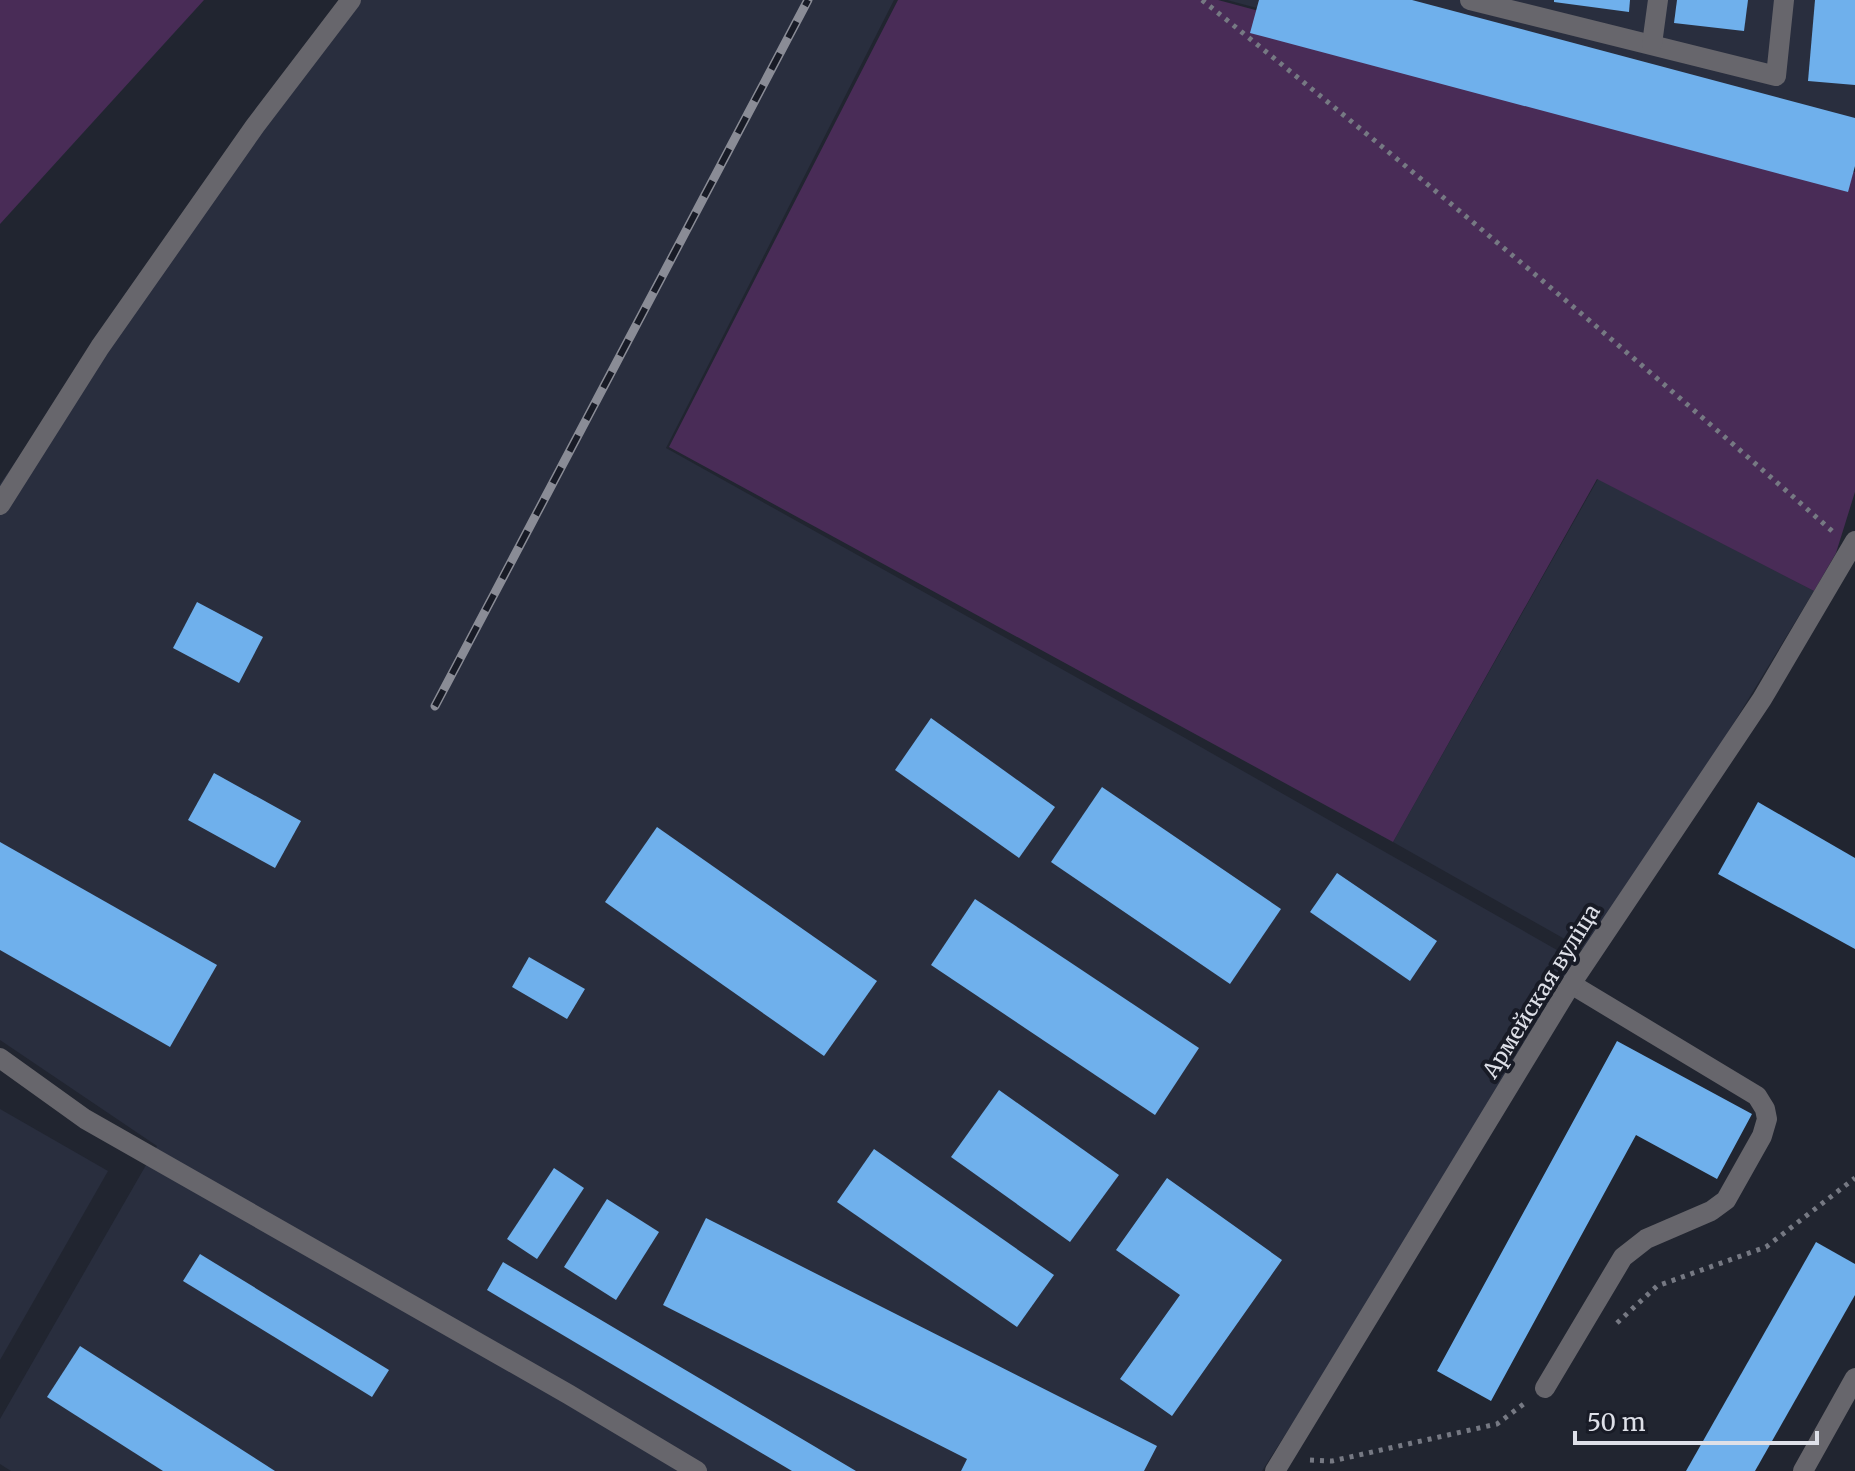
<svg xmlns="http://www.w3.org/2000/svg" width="1855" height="1471" font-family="Merriweather,serif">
  <rect width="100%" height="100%" fill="#212530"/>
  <g fill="#292e3e">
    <polygon points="342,0 894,0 666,448 1185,738 1585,966 1262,1471 11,1471 0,1464 0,1419 157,1146 0,1040 0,484 255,118"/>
    <polygon points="1227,0 1855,0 1855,166"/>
    <polygon points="1598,479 1814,591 1593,955 1393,842"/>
    <polygon points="0,1109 108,1171 0,1360"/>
  </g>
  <g fill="#492c57">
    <polygon points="0,0 204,0 0,224"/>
    <polygon points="898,0 1218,0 1855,172 1855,492 1836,553 1814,591 1597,479 1393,842 669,447"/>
  </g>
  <g fill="#6fb0ec">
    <polygon points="1259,0 1412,0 1855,118 1855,166 1848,192 1250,33"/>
    <polygon points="1554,0 1630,0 1629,12 1554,2"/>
    <polygon points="1677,0 1748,0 1744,31 1674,23"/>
    <polygon points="1815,0 1855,0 1855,85 1808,81"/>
    <polygon points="197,602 263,637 239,683 173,648"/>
    <polygon points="931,718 1055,807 1019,858 895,770"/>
    <polygon points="214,773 301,821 275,868 188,820"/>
    <polygon points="1102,787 1281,909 1230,984 1051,862"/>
    <polygon points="1758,802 1855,858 1855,949 1718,874"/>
    <polygon points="657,827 877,981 824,1056 605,902"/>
    <polygon points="0,842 217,965 170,1047 0,950"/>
    <polygon points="1337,873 1437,941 1410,981 1310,912"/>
    <polygon points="975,899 1199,1048 1155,1115 931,965"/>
    <polygon points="529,957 585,989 567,1019 512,987"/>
    <polygon points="1617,1041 1752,1114 1717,1179 1636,1135 1491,1401 1437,1371"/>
    <polygon points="999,1090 1119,1175 1070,1242 951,1157"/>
    <polygon points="874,1149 1054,1275 1017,1327 837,1202"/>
    <polygon points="554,1168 584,1188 537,1259 507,1239"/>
    <polygon points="1167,1178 1282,1260 1172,1416 1120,1379 1180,1295 1116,1250"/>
    <polygon points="607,1199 659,1232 616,1300 564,1267"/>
    <polygon points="706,1218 1157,1446 1144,1471 961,1471 967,1459 663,1305"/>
    <polygon points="1816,1242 1855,1264 1855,1295 1755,1471 1686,1471"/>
    <polygon points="200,1254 389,1370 372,1397 183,1281"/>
    <polygon points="503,1262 856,1471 792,1471 487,1290"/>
    <polygon points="80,1346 275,1471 163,1471 47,1397"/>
  </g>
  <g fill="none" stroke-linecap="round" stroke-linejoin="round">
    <g stroke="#767983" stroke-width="5" stroke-dasharray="4 6" stroke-linecap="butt">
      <path d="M1202,0c214,172 424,349 630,531"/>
      <polyline points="1617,1323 1657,1286 1766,1247 1855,1178"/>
      <polyline points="1310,1460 1332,1461 1497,1424 1525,1403"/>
    </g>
    <g stroke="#67666c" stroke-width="20">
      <polyline points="1470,0 1776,76 1784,0"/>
      <polyline points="1652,44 1658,0"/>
      <polyline points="0,505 100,347 255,126 351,0"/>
      <polyline points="0,1058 85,1119 568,1394 697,1471"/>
      <polyline points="1545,1388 1623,1257 1646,1239 1711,1211 1726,1200 1762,1136 1767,1119 1765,1109 1757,1096 1571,984"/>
      <polyline points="1275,1471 1571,984 1762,699 1855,541"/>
      <polyline points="1803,1471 1855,1378"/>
    </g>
    <g stroke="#8a8c96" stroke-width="9">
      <polyline id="rail" points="435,706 808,0"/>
    </g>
    <use href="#rail" stroke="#181b26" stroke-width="6" stroke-dasharray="18" stroke-linecap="butt"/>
  </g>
  <g text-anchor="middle" stroke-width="8" stroke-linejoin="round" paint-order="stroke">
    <g font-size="22" fill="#dee0e8" stroke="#181b26">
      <text transform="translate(1541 991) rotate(-58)" y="8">Армейская вуліца</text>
    </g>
  </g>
  <path d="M1575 1431v12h242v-12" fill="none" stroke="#dee0e8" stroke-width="4"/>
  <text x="1587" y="1431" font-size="24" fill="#dee0e8" stroke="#181b26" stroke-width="6" paint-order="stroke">50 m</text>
</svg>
